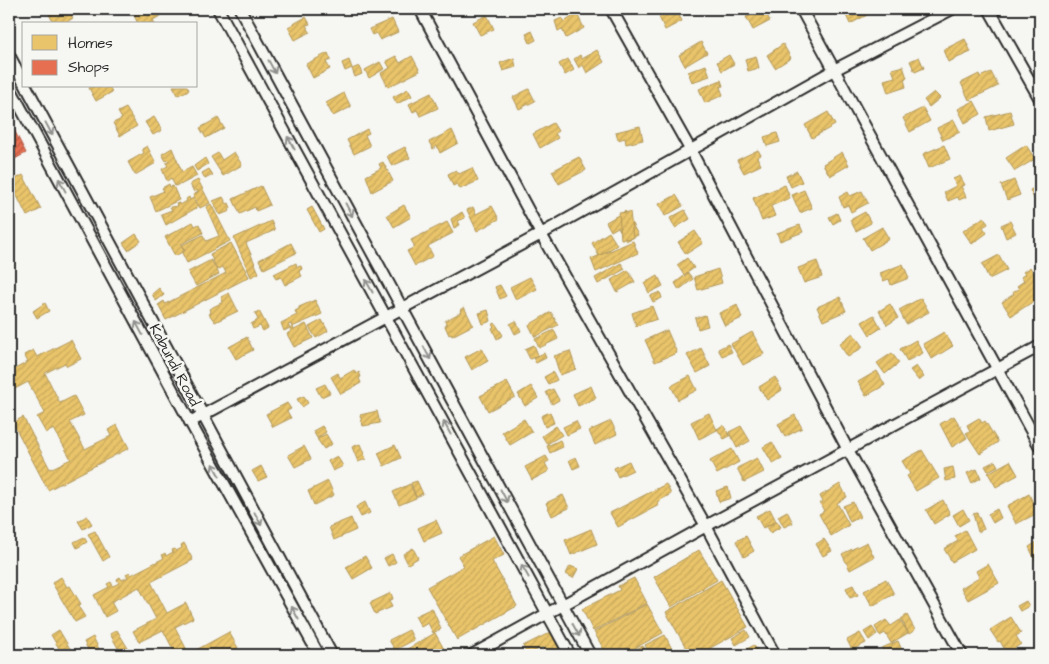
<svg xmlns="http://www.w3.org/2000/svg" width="1049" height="664" font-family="'Architects Daughter',sans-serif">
  <defs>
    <pattern id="homes-hatch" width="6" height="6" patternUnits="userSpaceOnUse" patternTransform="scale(1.25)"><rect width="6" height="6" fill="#e9c46a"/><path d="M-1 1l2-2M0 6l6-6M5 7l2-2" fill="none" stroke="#c8a95c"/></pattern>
    <pattern id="shops-hatch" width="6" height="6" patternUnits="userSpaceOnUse" patternTransform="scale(1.25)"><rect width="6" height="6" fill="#e76f51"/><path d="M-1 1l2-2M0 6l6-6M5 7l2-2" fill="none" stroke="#bb5b43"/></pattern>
  </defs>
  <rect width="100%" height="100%" fill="#f6f6f2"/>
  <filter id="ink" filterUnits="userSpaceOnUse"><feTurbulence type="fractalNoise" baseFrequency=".02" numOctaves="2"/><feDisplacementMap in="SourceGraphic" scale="10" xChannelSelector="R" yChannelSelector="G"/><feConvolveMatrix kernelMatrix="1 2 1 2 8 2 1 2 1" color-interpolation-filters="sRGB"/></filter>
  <g filter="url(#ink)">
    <g fill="url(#homes-hatch)" stroke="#b09657">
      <polygon points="59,9 74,9 76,12 71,15 73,18 64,24 54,24 49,14"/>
      <polygon points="138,9 140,12 146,9 161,9 162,10 160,11 162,15 153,20 155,24 138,24 134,15 136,14 134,11"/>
      <polygon points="676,9 682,21 665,30 659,17"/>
      <polygon points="764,9 770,21 753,30 746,17"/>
      <polygon points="849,9 864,9 867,15 850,24 844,11"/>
      <polygon points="577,14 584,28 566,38 562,29 558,31 555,21 562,18 564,22"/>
      <polygon points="487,15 494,29 480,35 473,22"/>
      <polygon points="306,17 310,24 306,25 310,32 295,40 288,27"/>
      <polygon points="392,19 398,32 380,40 376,33 372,35 369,29"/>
      <polygon points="532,31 536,40 530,43 526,34"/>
      <polygon points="965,39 971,52 948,62 943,50"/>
      <polygon points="701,42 707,53 685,66 679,55"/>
      <polygon points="783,44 791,58 775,68 767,55"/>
      <polygon points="597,50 604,62 587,73 583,65 579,68 574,59 580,55 582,59"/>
      <polygon points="328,53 331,60 326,62 330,69 313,78 306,64"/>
      <polygon points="729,55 734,64 722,71 717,62"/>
      <polygon points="396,56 400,63 412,56 420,71 388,87 381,73 390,68 386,61"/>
      <polygon points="756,56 759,68 748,71 745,59"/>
      <polygon points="919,57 924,68 915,72 910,61"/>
      <polygon points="514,58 516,67 503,71 500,63"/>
      <polygon points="568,59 574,70 565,75 559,64"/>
      <polygon points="349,60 352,68 345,71 342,63"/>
      <polygon points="380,62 384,69 369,78 365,70"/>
      <polygon points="706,65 710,76 692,82 688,72"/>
      <polygon points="359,66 362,74 355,77 352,69"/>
      <polygon points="903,66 907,78 904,79 906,87 888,93 884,80 895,77 892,69"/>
      <polygon points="991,72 998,86 969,100 961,83 979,74 980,77"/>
      <polygon points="721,80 723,86 720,87 723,95 705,103 699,89"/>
      <polygon points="92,86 109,86 112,92 96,101 89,88"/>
      <polygon points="173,86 187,86 189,90 178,95"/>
      <polygon points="408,89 412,96 397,104 393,97"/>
      <polygon points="529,89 535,101 519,109 513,97"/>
      <polygon points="934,92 940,98 929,107 924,100"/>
      <polygon points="344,93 351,107 333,116 326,103"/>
      <polygon points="431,93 438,108 420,116 417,110 413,112 409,104"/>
      <polygon points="974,101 981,114 965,123 958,109"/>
      <polygon points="126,108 137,126 120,136 113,123 122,119 118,112"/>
      <polygon points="923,108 930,121 910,132 903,118"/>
      <polygon points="1010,111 1014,124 989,131 986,117"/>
      <polygon points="828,112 835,125 812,138 805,125"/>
      <polygon points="154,117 162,130 153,135 145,122"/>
      <polygon points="218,118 224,128 206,138 200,128"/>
      <polygon points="954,120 960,132 943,140 937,128"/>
      <polygon points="553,123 558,131 555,133 558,138 540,148 533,134"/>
      <polygon points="640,126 643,140 626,144 625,138 618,140 616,132"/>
      <polygon points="367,129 369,133 365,135 370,146 354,154 347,140"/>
      <polygon points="452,130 458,143 440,153 437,146 433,149 429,142"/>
      <polygon points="777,133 780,142 767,146 764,137"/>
      <polygon points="944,145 950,159 929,168 923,154"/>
      <polygon points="1026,145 1035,159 1015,171 1006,158"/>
      <polygon points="147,146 156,163 135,175 128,162 144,153 142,149"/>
      <polygon points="405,147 410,158 392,166 387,156"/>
      <polygon points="172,148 182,172 192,167 197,176 180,185 180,184 175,186 171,178 167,181 162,169 168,166 166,163 169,162 168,160 166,161 162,154"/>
      <polygon points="758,150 761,155 757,157 761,165 744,173 737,160"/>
      <polygon points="234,152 242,165 223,176 211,157 218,153 222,160"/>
      <polygon points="842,152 849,165 830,176 823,164"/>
      <polygon points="579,157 586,170 559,184 552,171"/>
      <polygon points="205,158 208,164 197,171 194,166"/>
      <polygon points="383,162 393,181 372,192 366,176 381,168 379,164"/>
      <polygon points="472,168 478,181 460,189 457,184 453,186 448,174 456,170 459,174"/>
      <polygon points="209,169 213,175 205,179 202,173"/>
      <polygon points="797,171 802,182 791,187 786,176"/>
      <polygon points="23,175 41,209 27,216 10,182"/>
      <polygon points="960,176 965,185 961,186 966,197 959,200 958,197 948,201 944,192 956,186 953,179"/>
      <polygon points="198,180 210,203 200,208 193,195 198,192 197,190 194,192 190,184"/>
      <polygon points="1014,180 1020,195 1007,200 1001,185"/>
      <polygon points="169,184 170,187 173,186 179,200 156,211 150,197 164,191 162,188"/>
      <polygon points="785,185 790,198 771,206 775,216 762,221 753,198"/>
      <polygon points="1040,185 1040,203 1037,205 1030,190"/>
      <polygon points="261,186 270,205 256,211 255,207 240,214 233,199"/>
      <polygon points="804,190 812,208 800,213 792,195"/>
      <polygon points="862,191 868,203 851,212 848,205 843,207 839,197 848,192 850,196"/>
      <polygon points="676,195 683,206 665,216 659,204"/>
      <polygon points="189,197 190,200 193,198 198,207 166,225 161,214 172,210 170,207 178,206 176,204 179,203 180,205 187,201 186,199"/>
      <polygon points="223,197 227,204 229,203 231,208 229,209 230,211 220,215 213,201"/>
      <polygon points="211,204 230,241 187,263 182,253 185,251 182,245 203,235 206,241 219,236 206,207"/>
      <polygon points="404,205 411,217 394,227 387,215"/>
      <polygon points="492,206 499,219 477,231 467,210 473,207 476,214"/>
      <polygon points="312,207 324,229 319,232 307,210"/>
      <polygon points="685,210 690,219 675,228 670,218"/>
      <polygon points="625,211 638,235 626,241 618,227 611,231 606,222"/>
      <polygon points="462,212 465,218 458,221 460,225 454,228 451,219"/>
      <polygon points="630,212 633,238 621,239 619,213"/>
      <polygon points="865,212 871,223 856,231 850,220"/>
      <polygon points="837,213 840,220 833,224 829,217"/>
      <polygon points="984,217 988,224 983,227 987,233 972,244 963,231"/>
      <polygon points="271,221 275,230 246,243 259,273 251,277 234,238"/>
      <polygon points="1010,221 1016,233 1006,238 1001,225"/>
      <polygon points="193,222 195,226 199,224 203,233 181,244 184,251 175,256 165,237"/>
      <polygon points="447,222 453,233 428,246 433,256 415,266 407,251 415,247 411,240"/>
      <polygon points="800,225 803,232 780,241 777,233"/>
      <polygon points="882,227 889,239 870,250 863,238"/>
      <polygon points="695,231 703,243 686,254 678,242"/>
      <polygon points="609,232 617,245 599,256 592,243"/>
      <polygon points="136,234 141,241 128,250 123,243"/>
      <polygon points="633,241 638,253 596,272 591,259"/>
      <polygon points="231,243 249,277 166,320 158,305 164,301 165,304 226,273 223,267 217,270 210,254"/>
      <polygon points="291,243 296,253 264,269 259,260"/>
      <polygon points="999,255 1007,270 989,279 982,264"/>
      <polygon points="687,258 694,268 684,275 677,265"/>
      <polygon points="211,260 219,274 196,286 188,272"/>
      <polygon points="817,261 822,277 804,283 798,268"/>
      <polygon points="296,263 297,267 301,266 302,269 299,271 302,276 285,285 281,277 276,279 274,274"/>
      <polygon points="621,263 625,269 598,284 595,278"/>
      <polygon points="903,264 909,278 891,285 889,279 883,281 880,273"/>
      <polygon points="1030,267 1040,284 1040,297 1011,316 1002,302 1014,294 1013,292 1019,289 1017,286 1024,281 1021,277 1025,274 1023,272"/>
      <polygon points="718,269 722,283 698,290 694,277"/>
      <polygon points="628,270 635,282 617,292 611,280"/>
      <polygon points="688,273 693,279 679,290 675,283"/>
      <polygon points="658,276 663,286 649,293 644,283"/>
      <polygon points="530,277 537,289 516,300 510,287"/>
      <polygon points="500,285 506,296 500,299 495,287"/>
      <polygon points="159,288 164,295 156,301 152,294"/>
      <polygon points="660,292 662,298 653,302 650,296"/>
      <polygon points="229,293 238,311 215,322 209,314 211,313 209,309 223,302 221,297"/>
      <polygon points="840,297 846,311 823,321 817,307"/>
      <polygon points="921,298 929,312 906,324 899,310"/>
      <polygon points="315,300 322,314 292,327 291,324 288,325 290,328 284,331 281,323 297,315 295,311 299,309 299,307"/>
      <polygon points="45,303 49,311 37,318 33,311"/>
      <polygon points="890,304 898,318 887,325 879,311"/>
      <polygon points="737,305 742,318 725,326 719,313"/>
      <polygon points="652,306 657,319 636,326 632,313"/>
      <polygon points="464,307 473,325 452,336 451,334 449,335 445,326 447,325 445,321 461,312 460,310"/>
      <polygon points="488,310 491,321 483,324 479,313"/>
      <polygon points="259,311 268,328 263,331 260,326 253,329 251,324 258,320 255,313"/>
      <polygon points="551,312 558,325 535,337 529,325"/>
      <polygon points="705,315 708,326 698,329 695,318"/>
      <polygon points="874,315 881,328 870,335 862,322"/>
      <polygon points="322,320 328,331 316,338 309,327"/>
      <polygon points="516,321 521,331 515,334 510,324"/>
      <polygon points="495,323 503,335 497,339 492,328 494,327 492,325"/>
      <polygon points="306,324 313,338 294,347 287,334 291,331 290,329 293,327 294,330"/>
      <polygon points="554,330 558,339 539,348 535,339"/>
      <polygon points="667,330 677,353 655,362 645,340"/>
      <polygon points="752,332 764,354 743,365 731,344"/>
      <polygon points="944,332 953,346 932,359 923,344"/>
      <polygon points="853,333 863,347 848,357 839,344"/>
      <polygon points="247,337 253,350 236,359 229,347"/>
      <polygon points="71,340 81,359 67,366 65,363 45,373 60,403 74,396 84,415 70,422 85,449 111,436 108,430 117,425 129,448 48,490 13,423 23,417 50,469 71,459 54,429 46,433 37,417 45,413 28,382 9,392 9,372 28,362 24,355 33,350 37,357"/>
      <polygon points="916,340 923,353 907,361 900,349"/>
      <polygon points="728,344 732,352 722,356 718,349"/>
      <polygon points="534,345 538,355 530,359 525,349"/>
      <polygon points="482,348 488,361 472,370 465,357"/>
      <polygon points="701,348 710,366 697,373 687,355"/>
      <polygon points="570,351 576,369 560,375 554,356"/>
      <polygon points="544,353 546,358 536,363 533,358"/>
      <polygon points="892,353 899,363 885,374 877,363"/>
      <polygon points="916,366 924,377 919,381 910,370"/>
      <polygon points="354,370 356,374 359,372 361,377 359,378 361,383 341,394 331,377 338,373 340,378"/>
      <polygon points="877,371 885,385 866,396 858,382"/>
      <polygon points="553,372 557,380 548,384 544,377"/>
      <polygon points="690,376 697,390 678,400 671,386"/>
      <polygon points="775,377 782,390 767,400 759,387"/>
      <polygon points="507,382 515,397 488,411 480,396"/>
      <polygon points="325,384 330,393 321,397 316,388"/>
      <polygon points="531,386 538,398 525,406 518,394"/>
      <polygon points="591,386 596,398 578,406 573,394"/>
      <polygon points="553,389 559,400 552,404 546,392"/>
      <polygon points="304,396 308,403 302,407 297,399"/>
      <polygon points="287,403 291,409 287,411 291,418 273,427 266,414"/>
      <polygon points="377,411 380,423 363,426 360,415"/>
      <polygon points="550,412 554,423 545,427 541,416"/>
      <polygon points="709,413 717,430 699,439 691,422"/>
      <polygon points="795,415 802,428 785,437 778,424"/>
      <polygon points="954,416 967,438 952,447 940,424"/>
      <polygon points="979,418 982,423 985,421 998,442 980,454 966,433 970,431 967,425"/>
      <polygon points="524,419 532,432 510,445 502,432"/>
      <polygon points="576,421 580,429 567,435 563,427"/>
      <polygon points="611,421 617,434 595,445 589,431"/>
      <polygon points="723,425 730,436 724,439 717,429"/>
      <polygon points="322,426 326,432 317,438 313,431"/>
      <polygon points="556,426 562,435 547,444 542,436"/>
      <polygon points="741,426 750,441 737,448 729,432"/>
      <polygon points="326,434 332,444 324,449 317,439"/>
      <polygon points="560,440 563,447 550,453 547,446"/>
      <polygon points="772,442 782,459 773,464 763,447"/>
      <polygon points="360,444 366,459 358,462 352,447"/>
      <polygon points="395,445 401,458 384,466 378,453"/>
      <polygon points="304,446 311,459 295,467 288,455"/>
      <polygon points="732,449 739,462 717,474 710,461"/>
      <polygon points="922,450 939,478 916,491 907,476 910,474 902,461"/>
      <polygon points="337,456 343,466 333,471 328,461"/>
      <polygon points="546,456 549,461 545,463 549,471 532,480 525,467"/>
      <polygon points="576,457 580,466 573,469 569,460"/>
      <polygon points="757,458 764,472 744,482 737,468"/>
      <polygon points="629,461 633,470 618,477 614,468"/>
      <polygon points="995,461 998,466 988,471 985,466"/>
      <polygon points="1010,461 1018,475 996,487 988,473"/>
      <polygon points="261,466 267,477 258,481 252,471"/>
      <polygon points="953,467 955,479 946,481 944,469"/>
      <polygon points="977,469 981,478 972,483 967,473"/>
      <polygon points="328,481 334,495 314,505 308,491"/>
      <polygon points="417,481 423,494 416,497 411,483"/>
      <polygon points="410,484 416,498 399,505 393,492"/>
      <polygon points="666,484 671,494 657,502 659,505 618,527 610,513"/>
      <polygon points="840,484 847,497 837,503 849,525 831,536 819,514 824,511 820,503 823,502 820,496"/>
      <polygon points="728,487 731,498 719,502 716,491"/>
      <polygon points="1029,494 1038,513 1016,524 1007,506"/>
      <polygon points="563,495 569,508 552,516 546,503"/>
      <polygon points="943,500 950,514 934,524 926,510"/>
      <polygon points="365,502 370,513 361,517 356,507"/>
      <polygon points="853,502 860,517 850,522 843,506"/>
      <polygon points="770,509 776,521 763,528 756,516"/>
      <polygon points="963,509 969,520 959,526 953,515"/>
      <polygon points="997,509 1001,518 993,523 988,514"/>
      <polygon points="787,511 793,523 784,527 778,516"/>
      <polygon points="977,513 984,529 978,532 973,514"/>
      <polygon points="87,516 92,524 83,529 78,521"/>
      <polygon points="351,518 356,530 334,540 329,527"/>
      <polygon points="436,520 442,533 424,541 418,528"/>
      <polygon points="777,521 781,527 770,533 766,527"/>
      <polygon points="591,529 597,544 571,555 565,540"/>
      <polygon points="965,530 975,549 952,562 944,549 958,541 955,536"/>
      <polygon points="95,531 109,557 103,561 88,534"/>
      <polygon points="494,536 504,555 492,561 517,606 457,640 427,587 464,566 458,556"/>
      <polygon points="746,536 754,551 744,557 736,541"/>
      <polygon points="84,537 87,542 77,548 74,542"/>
      <polygon points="824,539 832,551 823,556 816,544"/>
      <polygon points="1040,540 1040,562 1037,564 1029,547"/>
      <polygon points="867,542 874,557 850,570 842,554"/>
      <polygon points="184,543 193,560 151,582 167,613 186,603 193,618 175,627 189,654 229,632 238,648 224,655 176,655 163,630 139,642 133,631 156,619 139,587 111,602 116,611 105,617 94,595 109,587 107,584 111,582 113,586 119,583 117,579 120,577 122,580 128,577 126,574 130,572 131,575 164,558 162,555 165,553 166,556 173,552 172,550 175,549 176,551 182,548 181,545"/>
      <polygon points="413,548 418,558 408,564 403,554"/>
      <polygon points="699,550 717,580 671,607 654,577"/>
      <polygon points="392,554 396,562 388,566 384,558"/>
      <polygon points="365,556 372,568 353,579 346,567"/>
      <polygon points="988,564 999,583 968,600 961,588 979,577 976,571"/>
      <polygon points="570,566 578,569 573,578 566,574"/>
      <polygon points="61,577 67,587 70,586 81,604 78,606 85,617 75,622 52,583"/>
      <polygon points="634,578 647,603 593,631 582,609 620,590 618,586"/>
      <polygon points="886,579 894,594 872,606 864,591"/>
      <polygon points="721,580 748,627 698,655 690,655 666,612"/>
      <polygon points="853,585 858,595 850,598 846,588"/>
      <polygon points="391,593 393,599 389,601 392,607 375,614 370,603"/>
      <polygon points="1026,601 1029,606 1020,611 1017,606"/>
      <polygon points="647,604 663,633 622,655 607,655 594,632"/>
      <polygon points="432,608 441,629 433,633 428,623 421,627 415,616"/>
      <polygon points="907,615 915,630 909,634 901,619"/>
      <polygon points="1011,617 1021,633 1016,636 1021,644 1009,652 1008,649 1005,650 1000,641 998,642 990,630"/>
      <polygon points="886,620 891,626 900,620 908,633 891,643 885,633 880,636 875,627"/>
      <polygon points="872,627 877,634 869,640 864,632"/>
      <polygon points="59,630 72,652 67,655 63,655 51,635"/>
      <polygon points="117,630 132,655 122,655 110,634"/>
      <polygon points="409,630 414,640 395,650 389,640"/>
      <polygon points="746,630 750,637 736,645 732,638"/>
      <polygon points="551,632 562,655 546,655 543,647 527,655 523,646"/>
      <polygon points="435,633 444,649 434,655 397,655"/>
      <polygon points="860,633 866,643 852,650 847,640"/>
      <polygon points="665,635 675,655 650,655 645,645"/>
      <polygon points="93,637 102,655 91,655 84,642"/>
      <polygon points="898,641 904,655 885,655 882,648"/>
      <polygon points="754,645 760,655 737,655"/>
      <polygon points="643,646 648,655 631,655 630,652"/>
    </g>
    <polygon fill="url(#shops-hatch)" stroke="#af5b46" points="9,120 26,153 9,162"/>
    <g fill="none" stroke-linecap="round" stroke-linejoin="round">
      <g stroke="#2b2b2b" stroke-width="14">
        <g id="minor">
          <polyline points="218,9 570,655"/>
          <polyline points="240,9 590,655"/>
          <polyline points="420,9 541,234 706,526 775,655"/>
          <polyline points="611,9 691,151 848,450 962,655"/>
          <polyline points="801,9 1040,447"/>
          <polyline points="989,9 1040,99"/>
          <polyline points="9,55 24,83"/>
          <polyline points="9,86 190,422 319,655"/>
          <polyline points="26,86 332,655"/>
          <polyline points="190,422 541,234 834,70 952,9"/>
          <polyline points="472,655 706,526 1040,346"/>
        </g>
      </g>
      <use href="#minor" stroke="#f6f6f2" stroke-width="10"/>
    </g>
    <defs><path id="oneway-shaft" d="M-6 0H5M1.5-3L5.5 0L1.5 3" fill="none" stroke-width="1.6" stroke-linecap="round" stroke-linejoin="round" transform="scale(1.25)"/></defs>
    <g stroke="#90908e">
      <use href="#oneway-shaft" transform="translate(272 67) rotate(62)"/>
      <use href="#oneway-shaft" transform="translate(49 129) rotate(62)"/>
      <use href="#oneway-shaft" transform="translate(291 143) rotate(-119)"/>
      <use href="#oneway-shaft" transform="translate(62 185) rotate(-118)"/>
      <use href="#oneway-shaft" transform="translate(349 210) rotate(62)"/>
      <use href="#oneway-shaft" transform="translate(369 286) rotate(-119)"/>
      <use href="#oneway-shaft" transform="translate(139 328) rotate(-118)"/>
      <use href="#oneway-shaft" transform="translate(427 353) rotate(62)"/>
      <use href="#oneway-shaft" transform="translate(447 428) rotate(-119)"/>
      <use href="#oneway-shaft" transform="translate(216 470) rotate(-119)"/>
      <use href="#oneway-shaft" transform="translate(504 496) rotate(62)"/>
      <use href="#oneway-shaft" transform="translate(258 519) rotate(62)"/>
      <use href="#oneway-shaft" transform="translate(525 571) rotate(-119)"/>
      <use href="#oneway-shaft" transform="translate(295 613) rotate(-119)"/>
      <use href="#oneway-shaft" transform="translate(576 630) rotate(61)"/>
    </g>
  </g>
  <g text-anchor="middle" stroke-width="5" stroke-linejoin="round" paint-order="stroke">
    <g font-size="15" fill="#2b2b2b" stroke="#f6f6f2">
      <text transform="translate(175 365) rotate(62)" y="5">Kabundi Road</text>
    </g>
  </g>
  <rect width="1049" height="664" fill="none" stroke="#f6f6f2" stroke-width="30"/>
  <rect x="15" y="15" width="1019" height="634" fill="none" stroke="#2b2b2b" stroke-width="2" filter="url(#ink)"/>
  <rect x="22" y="22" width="175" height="65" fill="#f6f6f2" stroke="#a5a5a2"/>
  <rect x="32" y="35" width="25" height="15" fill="#e9c46a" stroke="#a5a5a2"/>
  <text x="68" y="48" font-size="15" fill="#2b2b2b">Homes</text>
  <rect x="32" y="60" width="25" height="15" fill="#e76f51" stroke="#a5a5a2"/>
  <text x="68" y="72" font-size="15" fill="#2b2b2b">Shops</text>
</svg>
